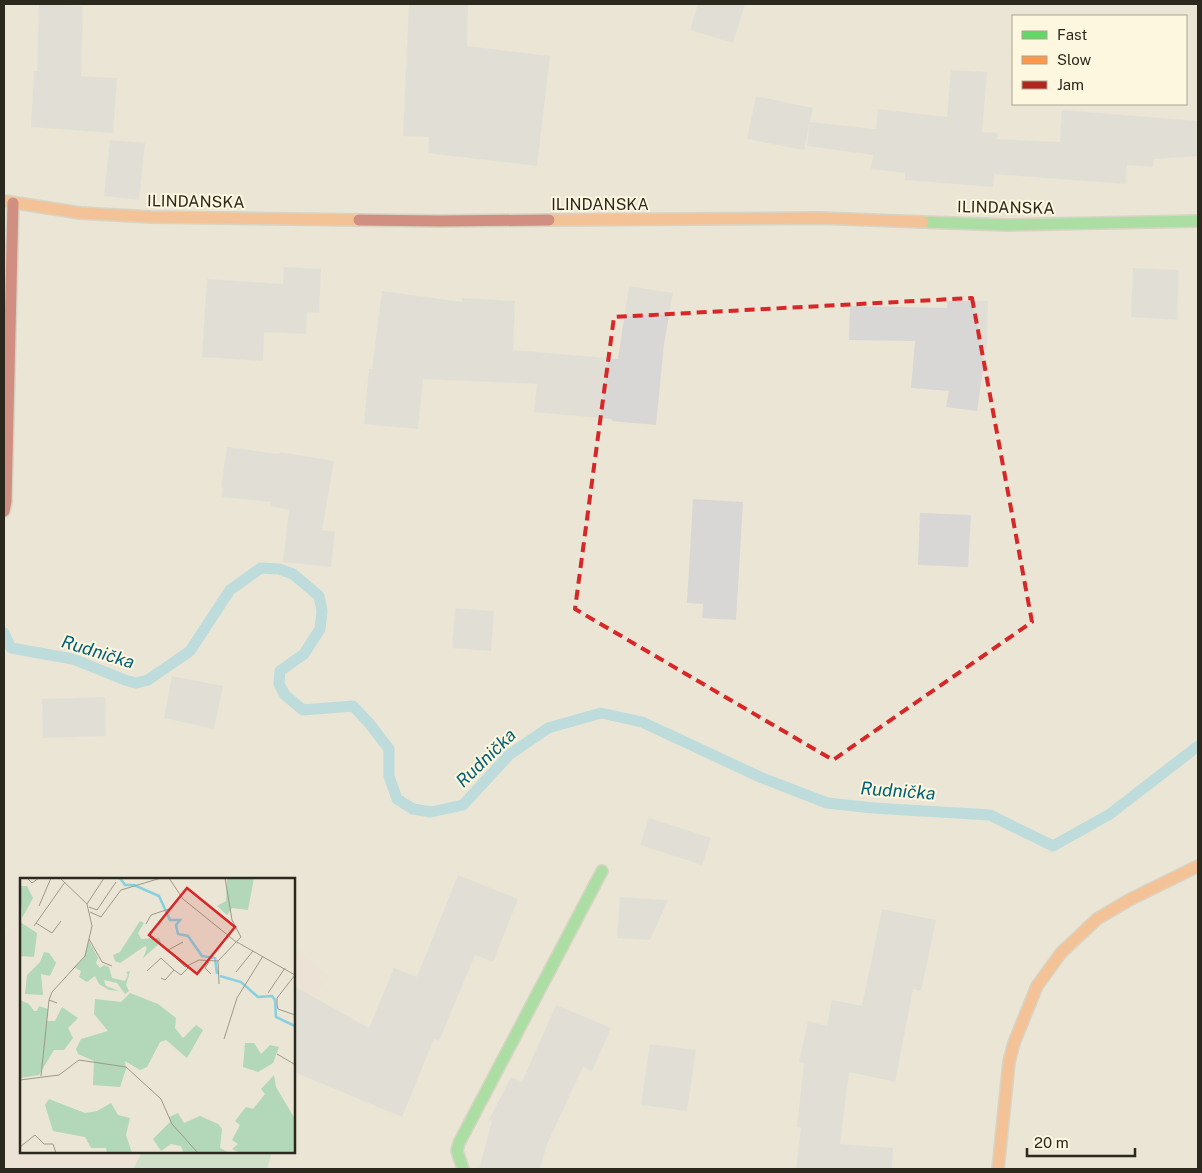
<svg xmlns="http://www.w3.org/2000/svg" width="1202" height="1173" font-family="'Public Sans',sans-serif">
  <rect width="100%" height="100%" fill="#eae5d5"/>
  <g fill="#f0ded6">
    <polygon points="21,922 21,1152 142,1152 133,1169 4,1169 4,937"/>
    <polygon points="294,946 328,976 294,1033"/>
  </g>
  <polygon fill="#b2d7b9" points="142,1152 272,1152 267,1169 133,1169"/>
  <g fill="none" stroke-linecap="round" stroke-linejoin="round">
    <polyline stroke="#87d0e2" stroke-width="11" points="4,633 11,648 73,659 125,680 136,683 148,680 190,651 230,590 261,568 279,569 293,574 319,596 322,611 320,629 304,654 280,671 279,684 285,695 303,710 353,706 369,723 389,749 389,776 397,799 413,809 431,812 463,805 509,755 548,728 601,713 642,722 760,777 827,803 873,808 990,815 1053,846 1110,814 1198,746"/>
  </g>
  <g fill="#d8d7d5">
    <polygon points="39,4 83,6 81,76 117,78 113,133 31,127 34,71 37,71"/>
    <polygon points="409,4 468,4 467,46 550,56 537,166 428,153 429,137 403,136"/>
    <polygon points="698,4 745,4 733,43 690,30"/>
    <polygon points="951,70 987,72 982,132 998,133 997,139 1060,142 1062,110 1198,121 1198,156 1154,159 1153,167 1127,165 1126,184 994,174 993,187 905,180 905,173 871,169 873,155 807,146 810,122 876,129 878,109 947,117"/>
    <polygon points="756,96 813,108 804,150 747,139"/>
    <polygon points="110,140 145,143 139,200 104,196"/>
    <polygon points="284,267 321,269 319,313 307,312 306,334 264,332 263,361 202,357 207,279 283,284"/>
    <polygon points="1133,268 1179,270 1177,320 1131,317"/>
    <polygon points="629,286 673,293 664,344 656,425 612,421 612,419 534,412 537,384 423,379 418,429 364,424 369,369 372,369 382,291 462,302 462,298 515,301 513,350 618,359"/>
    <polygon points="947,301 988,301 987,342 977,411 946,407 949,391 911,388 915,341 849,340 850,306 947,308"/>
    <polygon points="227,447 279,454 280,452 334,461 322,530 335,532 331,567 283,562 289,510 270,506 271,502 222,497 223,488 221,487"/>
    <polygon points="693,499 743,502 736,620 702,618 703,604 687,603"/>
    <polygon points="920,513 971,515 968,567 918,565"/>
    <polygon points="455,608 494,611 491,651 452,648"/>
    <polygon points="172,676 223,686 214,729 164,718"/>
    <polygon points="105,697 106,736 43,738 42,699"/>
    <polygon points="649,818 711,838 702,865 640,845"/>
    <polygon points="458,875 518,899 493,962 475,955 439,1041 434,1039 402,1117 294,1072 294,986 369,1028 394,968 417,977"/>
    <polygon points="620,897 668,900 650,940 617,938"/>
    <polygon points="882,909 936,920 921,991 913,989 895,1082 849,1072 840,1144 893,1148 892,1169 796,1169 801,1128 797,1127 804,1063 799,1062 808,1021 827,1026 832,1000 862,1006"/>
    <polygon points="556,1005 611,1028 592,1071 583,1067 547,1144 540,1169 479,1169 492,1121 489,1120 511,1077 522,1082"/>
    <polygon points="650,1044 696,1050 687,1111 641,1105"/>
  </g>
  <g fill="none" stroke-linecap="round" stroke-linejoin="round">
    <g stroke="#c3bfb2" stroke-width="14">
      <g id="fast">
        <polyline points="923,222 1008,225 1198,221"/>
        <polyline points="463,1169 457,1151 459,1143 602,871"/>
      </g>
    </g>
    <g stroke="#c3bfb2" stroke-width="14">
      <g id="slow">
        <polyline points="4,201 80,213 151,217 359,220"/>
        <polyline points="549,220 820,218 923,222"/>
        <polyline points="998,1169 1009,1062 1014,1043 1037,986 1061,953 1097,919 1129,900 1198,866"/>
      </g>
    </g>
    <g stroke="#c3bfb2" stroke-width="14">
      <g id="jam">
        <polyline points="359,220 440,221 549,220"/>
        <polyline points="4,511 6,502 13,203"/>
      </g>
    </g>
    <use href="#fast" stroke="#63d668" stroke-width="11"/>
    <use href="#slow" stroke="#ff974d" stroke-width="11"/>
    <use href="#jam" stroke="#b3261e" stroke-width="11"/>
  </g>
  <path d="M0 0H1202V1173H0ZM972,298l60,324 -199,138 -258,-151 39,-292z" fill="#eae5d5" fill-opacity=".55" fill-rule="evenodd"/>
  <path fill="none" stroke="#d62828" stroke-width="4" stroke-dasharray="10 6" stroke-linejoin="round" d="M972,298l60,324 -199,138 -258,-151 39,-292z"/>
  <g text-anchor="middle" stroke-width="4" stroke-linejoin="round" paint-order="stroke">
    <g font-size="16" fill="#2b281d" stroke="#fef7df">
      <text transform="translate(196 201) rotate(1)" y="6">ILINDANSKA</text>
      <text x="600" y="210">ILINDANSKA</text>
      <text transform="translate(1006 207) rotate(1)" y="6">ILINDANSKA</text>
    </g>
    <g font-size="18" font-style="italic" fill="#006076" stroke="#fef7df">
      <text transform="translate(98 652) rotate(17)" y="6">Rudnička</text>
      <text transform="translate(486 758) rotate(-44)" y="6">Rudnička</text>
      <text transform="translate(898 791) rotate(4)" y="6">Rudnička</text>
    </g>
  </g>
  <g transform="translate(20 878)">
    <rect width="275" height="275" fill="#eae5d5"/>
    <path d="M207,0h27l-6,32 -16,-2 -5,7 -10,-9 9,-5zM0,8h7l6,12 -11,20zM120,43l4,2 -6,10 3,6 18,-1 2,4 -18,16 4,-10 -2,-2 -25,17 -5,-2 -2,-6 7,-3zM0,44l17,11 -3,24 -14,-1zM69,63l9,17 -2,5 4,5 4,-3 5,2 3,11 13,3 3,-6 -2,-3 4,-1 -4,14 3,6 -4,3 -8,-11 -13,-3 2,6 13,5 -10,-1 -10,-6 -4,-8 -8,6 -8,-5 2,-6 -7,-4 10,-9zM24,74l5,1 7,10 -6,13 -9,-2 2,21 -18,-1 2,-19 13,-13zM110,115l28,11 18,14 -1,10 8,10 13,-13 7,5 -16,28 -21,-18 -6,2 -13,25 -7,3 -15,-9 1,8 -6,18 -27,-2 1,-24 -16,-7 -2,-5 5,-10 27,-8 -14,-17 1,-15 26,3zM0,122l9,4 5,7h3l2,-5 9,3 -1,12h8l7,-14 16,11 -10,10 5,10 -9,12h-10l-15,25 -19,3zM225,165h9l7,11 9,-9 9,2 -6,16 -15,9 -15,-5zM254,197l2,12 19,32v34h-55l-8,-4 6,-5 -6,-4 8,-15 -5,-4 11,-14 7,2 12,-15 -4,-5zM29,221l36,14 12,-2 14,-8 7,12 12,3 -4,17 6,18h-25l-1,-5h-15l-6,-11 -32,-6 -8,-26zM158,235l6,10 16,-7 18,8 4,5 -2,19 10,5h-50l3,-2 -2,-5 -10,-2 -10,7 -8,-12 17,-17 -1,-5z" fill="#b2d7b9"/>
    <path fill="none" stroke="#87d0e2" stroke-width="2.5" d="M100,0l5,7h9l25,11 11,24h10l-4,5 2,9 10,2 14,20 13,2 2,16M200,98l21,6 17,15 14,-1 3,4 1,17 19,9"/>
    <path fill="none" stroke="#9e998b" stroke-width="1" d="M7,0l5,5 7,-5M149,0l14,21 52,42 60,34M67,26l17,-26M19,28l12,-28M69,29l8,3 19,-28M70,34l11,5 20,-27 40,-12M16,45l16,10 9,-12M126,46l5,-9 18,-6 12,-13M14,48l31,-44M69,61l13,23 10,4M163,64l-15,8 17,17 14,-7 19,1M189,84l-4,6 6,6M127,93l14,-13 13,12M216,94l17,-21M275,97l-18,23v7l1,4 17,6M141,100l4,2 9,-10 7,5 7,-7M199,106l-1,-23 23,-24 -9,-17 -7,-42M248,115l17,-25M37,125l-8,-3 3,-8 33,-36 7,-30 -5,-22 -27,-26M204,161l13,-41 26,-42M257,176l17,10M21,198l8,-76M0,202l39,-5 20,-15 47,7 35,32 11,25 26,29M0,269l15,-12 9,9h9l3,9"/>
    <path fill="#d62828" fill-opacity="0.15" stroke="#d62828" stroke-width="2.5" d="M167,10l48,39 -38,47 -48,-39z"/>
    <rect width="275" height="275" fill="none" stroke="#2b281d" stroke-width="2.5"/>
  </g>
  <rect width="1202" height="1173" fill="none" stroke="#2b281d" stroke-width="10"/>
  <rect x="1012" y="15" width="175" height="90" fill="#fef7df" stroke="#aaa491"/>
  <rect x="1022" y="31" width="25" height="8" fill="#63d668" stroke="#aaa491"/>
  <text x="1057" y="40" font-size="15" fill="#2b281d">Fast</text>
  <rect x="1022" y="56" width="25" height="8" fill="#ff974d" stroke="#aaa491"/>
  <text x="1057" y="65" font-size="15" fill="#2b281d">Slow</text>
  <rect x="1022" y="81" width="25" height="8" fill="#b3261e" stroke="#aaa491"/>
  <text x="1057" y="90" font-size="15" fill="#2b281d">Jam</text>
  <path d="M1027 1148v8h108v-8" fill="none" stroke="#2b281d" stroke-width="2.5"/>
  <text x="1034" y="1148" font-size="15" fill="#2b281d" stroke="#fef7df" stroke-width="4" paint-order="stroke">20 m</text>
</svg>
